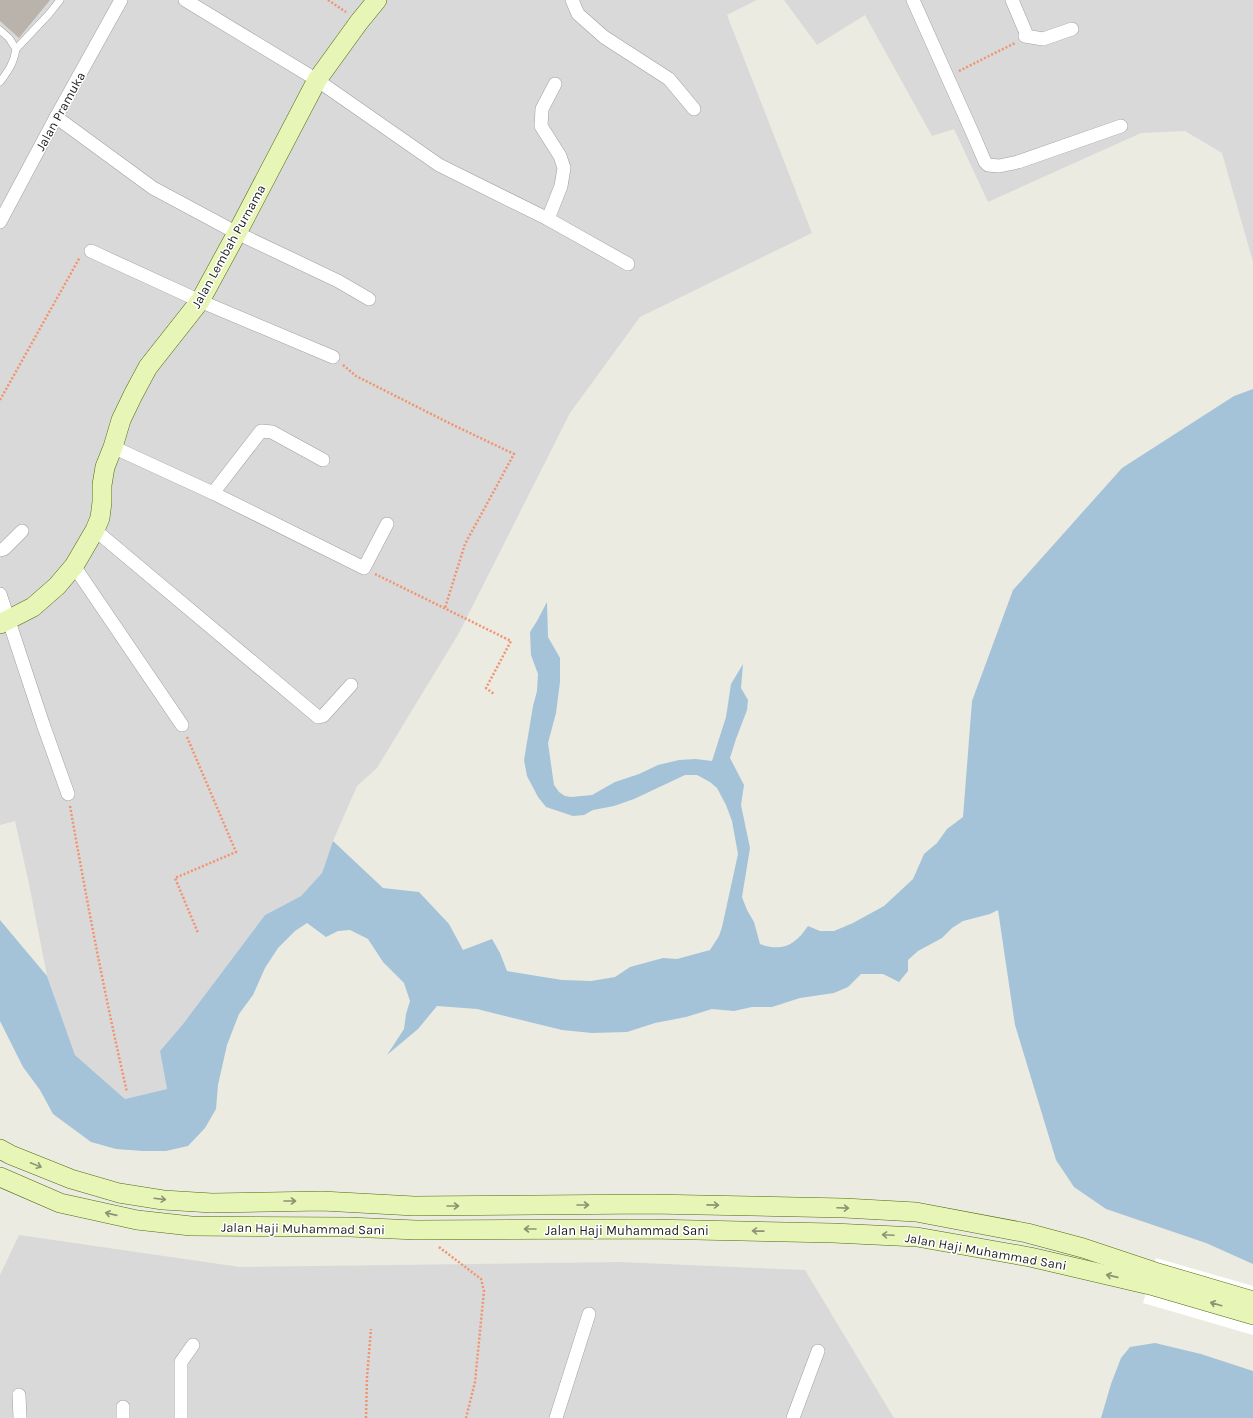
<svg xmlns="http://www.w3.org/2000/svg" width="1253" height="1418" font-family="Karla,sans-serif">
  <rect width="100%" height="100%" fill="#ecebe2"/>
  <g fill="#dad9d9">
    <polygon points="0,0 757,0 727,15 812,233 640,317 570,413 459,633 377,768 357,786 333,841 322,873 301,896 265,915 183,1024 160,1051 167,1089 125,1099 75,1055 47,976 29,884 15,821 0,825"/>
    <polygon points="784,0 1253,0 1253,262 1222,153 1185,131 1141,133 988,202 954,129 932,136 865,15 817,45"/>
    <polygon points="19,1235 240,1267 620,1262 805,1270 894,1418 0,1418 0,1275"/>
  </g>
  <g fill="#a4c3d8">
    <path d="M1253,389v875l-47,-21 -100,-34 -32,-22 -18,-27 -41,-135 -17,-115 -8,4 -27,7 -11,7 -10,10 -24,13 -10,9v11l-9,11 -16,-8h-22l-13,13 -14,6 -34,5 -28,9h-20l-18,4 -22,-2 -26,8 -31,6 -28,9 -35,1 -30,-3 -85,-21 -40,-3 -19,23 -31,26 17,-26 2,-15 4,-13 -6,-18 -21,-21 -15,-23 -18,-9 -12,1 -12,6 -19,-14 -12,8 -17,17 -13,20 -12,27 -14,19 -12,31 -9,40 -2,24 -11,19 -17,18 -22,5h-23l-27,-2 -25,-7 -38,-28 -13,-24 -17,-23 -23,-46v-101l47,56 28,79 50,44 42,-10 -7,-38 23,-27 82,-109 36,-19 21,-23 11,-32 50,47 36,4 30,32 14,26 29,-11 8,14 7,18 55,9 29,1 24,-4 15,-10 33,-9 14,1 33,-9 9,-14 3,-9 16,-73 -6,-33 -6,-16 -9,-17 -7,-6 -13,-7h-12l-51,24 -20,7 -21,4 -9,5 -11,1 -27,-9 -8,-10 -11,-21 -3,-16 9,-54 4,-15 1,-17 -7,-19 -1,-23 7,-11 10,-19 1,35 12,21v24l-4,31 -8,30 6,42 5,7 6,4 6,1 21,-2 23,-13 24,-8 19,-9 21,-5 17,-1 16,2 14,-44 5,-33 12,-20 -2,24 7,12 -1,10 -11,29 -6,19 14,27 -3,20 9,43 -8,49 5,13 7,12 6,22c23,8 35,1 48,-18l12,5h14l19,-8 31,-17 29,-27 11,-25 13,-11 10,-14 16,-12 9,-116 41,-111 109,-122 112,-72z"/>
    <polygon points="1155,1343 1201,1354 1253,1371 1253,1418 1101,1418 1111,1384 1121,1358 1130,1347"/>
  </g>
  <polygon fill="#fff" points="1156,1258 1253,1286 1253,1335 1143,1303"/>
  <polygon fill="#b9b3ac" points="0,0 50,0 19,38 0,21"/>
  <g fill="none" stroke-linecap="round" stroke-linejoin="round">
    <g stroke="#a0a0a0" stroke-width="8">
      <g id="lane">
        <path d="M0,30l9,8 7,11c-2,14 -8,22 -16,33"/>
        <polyline points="16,49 49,14 60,0"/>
      </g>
    </g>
    <g stroke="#a0a0a0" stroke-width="14">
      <g id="street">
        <polyline points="185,0 317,80 439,165 548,219 628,264"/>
        <polyline points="572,0 578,14 604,37 669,79 694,109"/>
        <polyline points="913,0 973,134 985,162 988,165 999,166 1018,162 1121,126"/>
        <polyline points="1012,0 1026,33 1025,36 1043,39 1072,29"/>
        <polyline points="56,117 153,188 237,233 338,281 369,299"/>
        <polyline points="548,219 561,186 564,168 560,156 541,126 542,109 555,84"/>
        <polyline points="0,222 56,117 121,0"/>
        <polyline points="91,251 200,301 333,357"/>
        <polyline points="113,447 213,493 364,568 387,524"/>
        <polyline points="213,493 261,431 272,432 323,460"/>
        <polyline points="95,530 318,717 323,716 351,685"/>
        <polyline points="0,550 4,549 22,531"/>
        <polyline points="74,566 182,725"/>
        <polyline points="0,594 43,724 68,794"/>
        <polyline points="19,1395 20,1418"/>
        <polyline points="123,1407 123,1418"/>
        <polyline points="181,1418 181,1362 193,1345"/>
        <polyline points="556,1418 589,1314"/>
        <polyline points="793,1418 818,1351"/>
      </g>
    </g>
    <g stroke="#4f6a0b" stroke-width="20">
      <g id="secondary">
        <polyline points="0,624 33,607 57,586 74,566 95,530 100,518 102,502 102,485 105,467 113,447 121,420 133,395 148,367 200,301 237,233 317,80 359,22 377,0"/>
        <polyline points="0,1149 11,1155 71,1179 119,1193 163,1200 212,1203 322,1201 414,1206 651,1204 844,1208 916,1212 1027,1233 1083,1248 1155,1272 1253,1301"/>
        <polyline points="0,1177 60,1203 137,1220 191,1226 349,1227 416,1230 651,1229 833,1233 917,1237 1030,1257 1150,1285 1253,1315"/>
      </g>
    </g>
    <g stroke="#f1936f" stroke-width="2.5" stroke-dasharray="2 2" stroke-linecap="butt">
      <polyline points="328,0 346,12"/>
      <polyline points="959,71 1015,43"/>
      <polyline points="343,365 356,376 451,424 514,454 465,544 445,608"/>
      <polyline points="0,400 80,257"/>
      <polyline points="375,574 511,641 486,688 494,694"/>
      <polyline points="187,737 236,852 175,878 198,933"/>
      <path d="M70,806c17,96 35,191 57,286"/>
      <polyline points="439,1247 481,1279 484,1291 475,1382 466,1418"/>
      <polyline points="366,1418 367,1377 371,1329"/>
    </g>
    <use href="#lane" stroke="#fff" stroke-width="7"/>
    <use href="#street" stroke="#fff" stroke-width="13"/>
    <use href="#secondary" stroke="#e7f5b7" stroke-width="19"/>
  </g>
  <defs><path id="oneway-shaft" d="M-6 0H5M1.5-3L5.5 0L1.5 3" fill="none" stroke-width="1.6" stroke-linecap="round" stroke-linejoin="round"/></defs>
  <g stroke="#8c9371">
    <use href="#oneway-shaft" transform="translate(36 1165) rotate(22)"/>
    <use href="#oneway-shaft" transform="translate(160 1199) rotate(7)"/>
    <use href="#oneway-shaft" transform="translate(290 1201)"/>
    <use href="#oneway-shaft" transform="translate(583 1205)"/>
    <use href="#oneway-shaft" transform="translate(713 1205) rotate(1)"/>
    <use href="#oneway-shaft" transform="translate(453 1206)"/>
    <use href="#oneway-shaft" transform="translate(843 1208) rotate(2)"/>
    <use href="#oneway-shaft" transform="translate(111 1214) rotate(-167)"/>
    <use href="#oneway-shaft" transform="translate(530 1229) rotate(180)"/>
    <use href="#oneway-shaft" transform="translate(758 1231) rotate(-179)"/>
    <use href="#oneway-shaft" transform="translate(888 1235) rotate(-177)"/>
    <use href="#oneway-shaft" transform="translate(1112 1276) rotate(-167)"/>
    <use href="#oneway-shaft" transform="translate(1216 1304) rotate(-164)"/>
  </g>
  <g text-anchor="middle" stroke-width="3" stroke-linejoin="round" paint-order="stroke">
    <g font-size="13" fill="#1c1c1c" stroke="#fff">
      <text transform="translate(60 111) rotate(-61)" y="5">Jalan Pramuka</text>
      <text transform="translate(228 246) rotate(-61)" y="5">Jalan Lembah Purnama</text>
      <text transform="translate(303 1228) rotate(1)" y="5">Jalan Haji Muhammad Sani</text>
      <text x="627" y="1235">Jalan Haji Muhammad Sani</text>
      <text transform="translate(986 1251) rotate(10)" y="5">Jalan Haji Muhammad Sani</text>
    </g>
  </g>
</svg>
